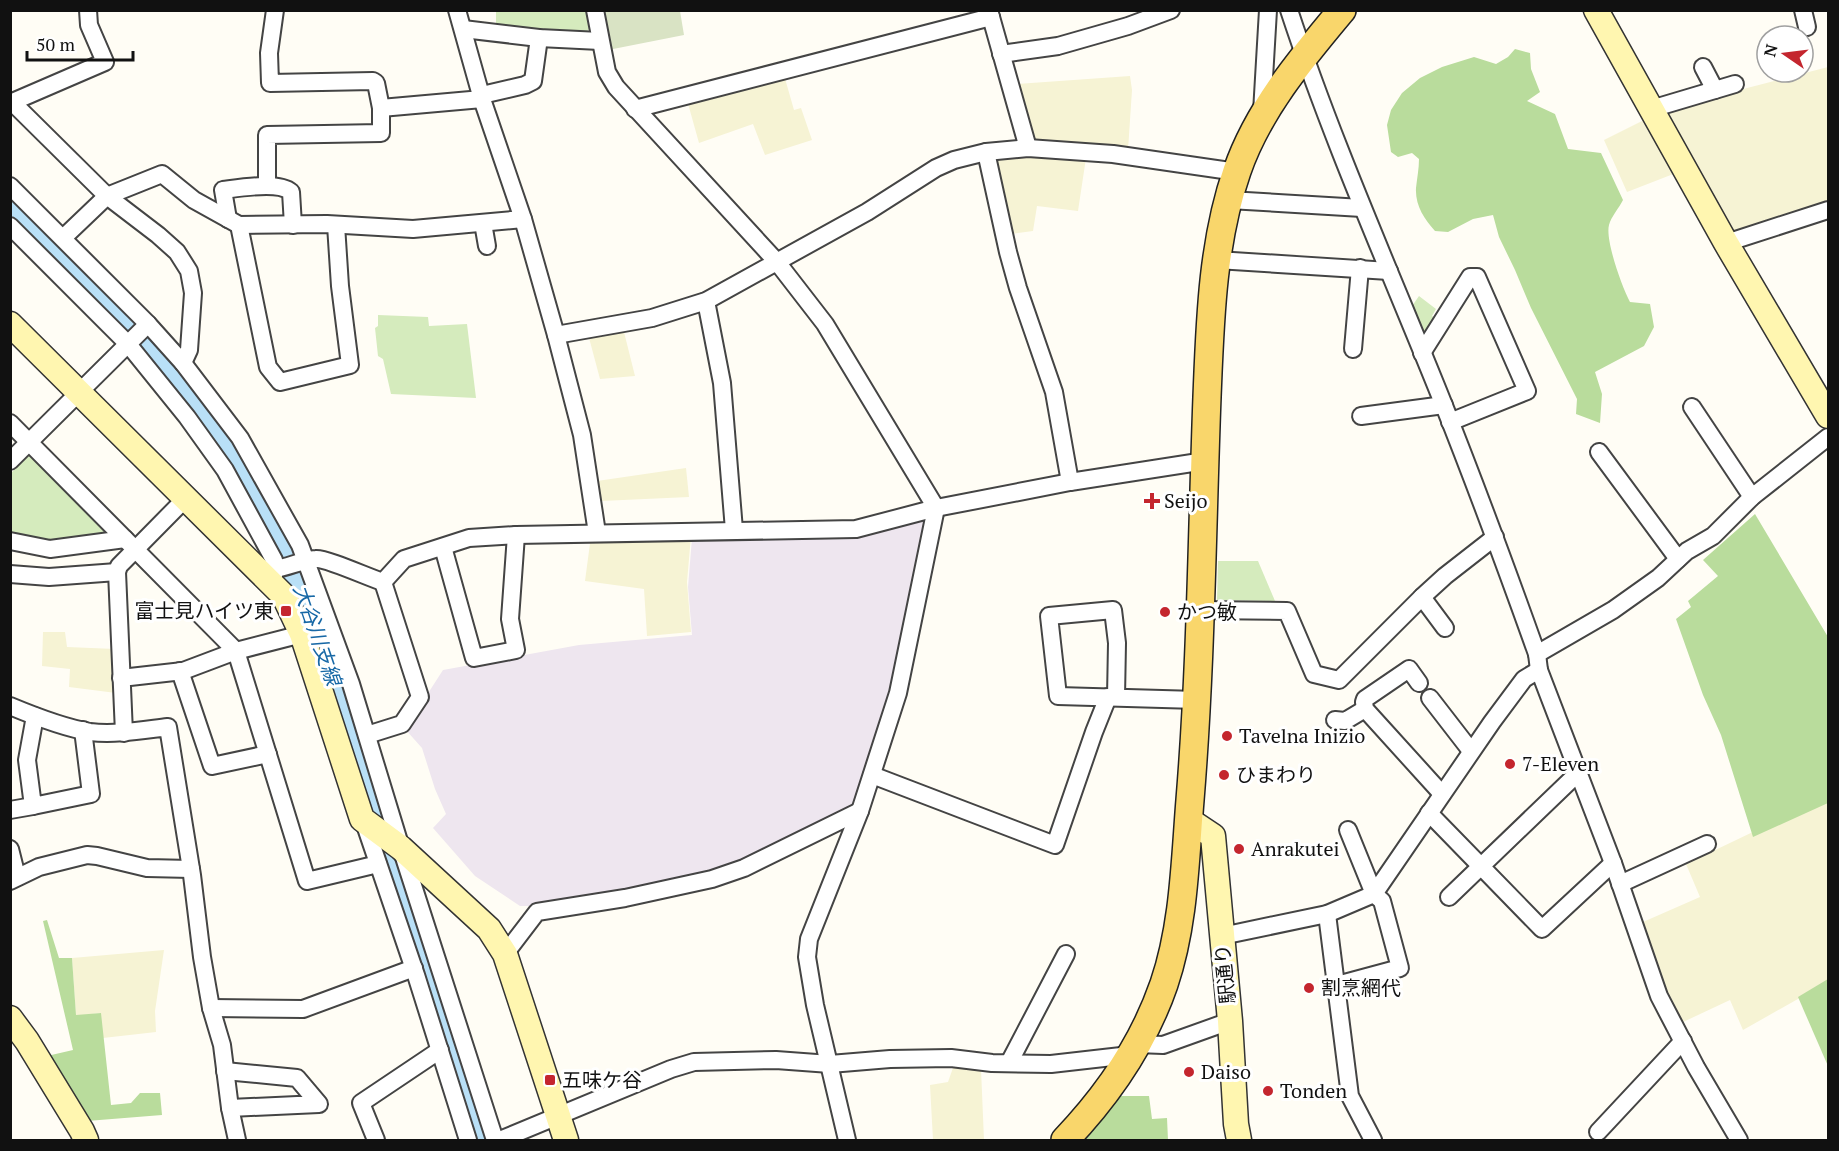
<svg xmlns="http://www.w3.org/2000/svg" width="1839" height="1151" font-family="'PT Serif','Noto Sans JP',serif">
  <rect width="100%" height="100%" fill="#fffdf5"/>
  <polygon fill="#eee6ef" points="930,516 891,699 861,792 844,814 707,875 547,906 520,906 475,876 433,828 446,814 435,789 422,748 405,729 443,670 579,645 692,635 688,587 692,538"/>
  <g fill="#f6f3d4">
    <polygon points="1828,67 1828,203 1737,233 1729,230 1694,166 1627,192 1604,140 1666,109"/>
    <polygon points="784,75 794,110 801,108 812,140 765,155 753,124 699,143 687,100"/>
    <polygon points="1130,76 1132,90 1128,150 1042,144 1031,138 1017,84"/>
    <polygon points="1034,155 1086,158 1078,211 1037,206 1033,231 1011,234 994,165 1001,156"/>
    <polygon points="623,328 635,376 600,379 588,334"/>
    <polygon points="686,468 689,497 601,501 597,481"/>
    <polygon points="591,536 691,536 687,582 691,632 647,636 644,589 585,581"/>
    <polygon points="43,632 65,632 67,647 115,649 116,693 69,687 70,669 42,666"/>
    <polygon points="1828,796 1828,982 1743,1030 1730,1000 1681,1023 1659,973 1643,922 1700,897 1686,864"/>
    <polygon points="164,950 155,1011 156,1032 103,1038 100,1013 76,1016 72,958"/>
    <polygon points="954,1065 981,1069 984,1140 933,1140 930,1085 948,1082"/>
  </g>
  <g fill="#d5ebbd">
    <polygon points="496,11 587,11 589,29 584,35 496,25"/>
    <polygon points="1419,296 1436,309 1432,316 1435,318 1427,332 1424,332 1422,326 1417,328 1410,309"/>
    <polygon points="378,315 428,317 429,326 467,324 476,398 391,394 383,359 378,356 375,328 378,326"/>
    <polygon points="32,452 110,531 107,537 51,546 11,537 11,473"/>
    <polygon points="1218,561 1258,561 1275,601 1217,600"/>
  </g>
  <g fill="#b9dc9c">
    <path d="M1515,49l15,4 1,16 9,23 -13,9 28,13 13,35 33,4 22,47c-4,8 -12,17 -14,25 -4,15 13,62 21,77l20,2 4,23 -10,19 -49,26 7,22 -2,29 -24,-9 1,-15 -46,-91 -16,-38 -16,-33 -6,-22 -20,4 -25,13 -13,-1c-11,-12 -20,-26 -19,-43 1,-10 3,-19 3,-29l-7,-6 -14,4 -7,-5 -4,-27 4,-15 11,-17 18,-15 22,-11 32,-10 22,7 12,-7z"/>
    <polygon points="1755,514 1828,637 1828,803 1753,837 1721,735 1703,695 1676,619 1691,607 1688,601 1718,576 1703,560"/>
    <polygon points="47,920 59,958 72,958 76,1015 101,1013 111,1105 131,1103 140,1093 160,1093 162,1115 87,1121 47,1056 73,1050 43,921"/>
    <polygon points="1828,979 1828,1066 1798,997"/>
    <polygon points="1114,1096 1149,1096 1152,1119 1167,1118 1168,1140 1078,1140"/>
  </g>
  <polygon fill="#d9e3c4" points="603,11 680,11 684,35 608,50"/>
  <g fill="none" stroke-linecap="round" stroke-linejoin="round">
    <polyline stroke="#b9e0f7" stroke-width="26" points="10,209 145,344 194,402 235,462 288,554 307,602 482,1140"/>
    <g stroke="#444" stroke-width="20">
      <g id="street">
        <polyline points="457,10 482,99 523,219 556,335 582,435 597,533"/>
        <polyline points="595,10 607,72 616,87 777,262 825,324 936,508 898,693 860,811 809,939 807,957 815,1005 847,1140"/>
        <polyline points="989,10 1028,148"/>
        <path d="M1289,10c44,134 102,263 154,393 33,83 64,167 94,251l2,16 74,193 46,133 37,71 43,73"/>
        <polyline points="1803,10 1807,27"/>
        <polyline points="463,29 539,38 600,41"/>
        <polyline points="1001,54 1058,46 1128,26 1171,10"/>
        <polyline points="1703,67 1715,90"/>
        <polyline points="482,95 525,85 533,81 539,38"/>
        <polyline points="12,102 107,196 158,235 177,252 189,271 193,293 189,350 183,363"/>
        <polyline points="10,103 105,62 89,25 88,10"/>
        <polyline points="381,108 482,99"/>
        <polyline points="635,109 991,17"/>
        <polyline points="1651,109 1735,84"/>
        <polyline points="1262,112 1268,10"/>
        <polyline points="986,152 1008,252 1018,288 1054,392 1070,482"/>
        <polyline points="10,186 148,324 183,363 240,438 300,545 351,684 401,848 495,1140"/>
        <polyline points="267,186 267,135 381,133 381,108 376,83 373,81 270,83 269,53 275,10"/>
        <polyline points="1229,200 1362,208"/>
        <path d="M228,219l-5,-29c16,-2 56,-9 68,2l2,33"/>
        <polyline points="483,223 487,246"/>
        <polyline points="239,225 268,367 280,382 350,365 340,286 336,225"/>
        <polyline points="10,226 128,344 187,417 225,470 274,560 275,569 273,581"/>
        <polyline points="63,238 107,196 162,174 194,200 239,225 327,224 413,229 523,219"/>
        <polyline points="1726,243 1828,210"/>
        <polyline points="1217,260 1389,271"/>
        <polyline points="706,301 722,383 734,530"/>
        <polyline points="556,335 652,318 706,301 867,212 936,168 954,160 986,152 1028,148 1113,154 1237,172"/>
        <polyline points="1353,349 1360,268"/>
        <polyline points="1422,353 1470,277 1477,277 1527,391 1450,422"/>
        <polyline points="1692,407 1752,497"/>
        <polyline points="1361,416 1444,405"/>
        <polyline points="10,423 236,651 307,881 378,864"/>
        <polyline points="1599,452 1678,559"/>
        <polyline points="10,461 148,324"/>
        <polyline points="10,541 50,549 125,539"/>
        <polyline points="443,547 474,658 516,650 510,619 516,535"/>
        <path d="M275,569c14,-2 27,-9 41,-10 10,-1 54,19 67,23l21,-23 65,-21 47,-3 340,-6 80,-21 134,-26 135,-21"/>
        <polyline points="10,574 49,577 117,572"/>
        <polyline points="1422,597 1445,628"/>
        <polyline points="1200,610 1287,611 1314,674 1339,680 1422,597 1445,576 1495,537"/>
        <polyline points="1537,654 1613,610 1658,578 1687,551 1713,536 1752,497 1828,437"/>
        <polyline points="180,671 212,766 268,754"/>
        <polyline points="121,678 183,671 236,651 302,634"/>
        <polyline points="1419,683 1409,669 1365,699 1364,702 1365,709 1442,794"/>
        <polyline points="1116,697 1117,643 1113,610 1049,616 1058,696 1197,700"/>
        <polyline points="1430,698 1471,751"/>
        <path d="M10,706c24,10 55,22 80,26 26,3 53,-2 78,-5l24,148 10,82 9,51 11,37 8,63 7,32"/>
        <polyline points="35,716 27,760 33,806 91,794 83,730"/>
        <polyline points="1335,720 1345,721 1365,709"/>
        <polyline points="124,733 117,572 119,566 185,499"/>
        <polyline points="367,735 402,724 420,697 383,582"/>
        <polyline points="872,775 1055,845 1094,732 1108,697"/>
        <polyline points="10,810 33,806"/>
        <polyline points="1429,813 1542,929 1613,863"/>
        <polyline points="363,819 416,975 468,1140"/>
        <polyline points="10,849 17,877"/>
        <polyline points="10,881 39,867 87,855 97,856 147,868 191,869"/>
        <polyline points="1620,884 1707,844"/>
        <polyline points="1449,897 1578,773"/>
        <polyline points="1327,914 1350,1096 1373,1140"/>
        <polyline points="1222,936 1327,914 1374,894 1492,722 1524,679 1539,670"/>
        <polyline points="505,954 537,912 625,898 712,879 744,868 860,811"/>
        <polyline points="1337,985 1400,968 1382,901 1374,894 1348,830"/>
        <polyline points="211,1008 303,1009 414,968"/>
        <polyline points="1137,1044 1163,1045 1230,1021"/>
        <polyline points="1009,1063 1066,954"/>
        <polyline points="225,1071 297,1078 319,1104 230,1108"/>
        <polyline points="1598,1132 1683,1041"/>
        <polyline points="376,1140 361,1103 440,1050"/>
        <polyline points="500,1140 671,1069 694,1062 776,1060 830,1064 890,1059 951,1058 992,1063 1051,1064 1130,1055"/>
      </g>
    </g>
    <g stroke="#333" stroke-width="27">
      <g id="secondary">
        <polyline points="1596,10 1726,243 1828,416"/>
        <polyline points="10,324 284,596 302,634 362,819 401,848 489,929 505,954 566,1140"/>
        <polyline points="1189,820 1213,836 1230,1021 1236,1124 1239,1140"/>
        <polyline points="10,1018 27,1041 82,1131 86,1140"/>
      </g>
    </g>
    <g stroke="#222" stroke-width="30">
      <path id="primary" d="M1065,1140c42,-44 79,-98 99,-156 20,-59 21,-122 26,-184 11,-134 12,-269 17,-403 3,-75 5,-154 30,-226 21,-61 64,-112 105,-161"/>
    </g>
    <use href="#street" stroke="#fff" stroke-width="16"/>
    <use href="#secondary" stroke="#fff6b0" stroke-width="24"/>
    <use href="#primary" stroke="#f9d66b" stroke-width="27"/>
  </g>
  <g fill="#c4262e" stroke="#fff" stroke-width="2">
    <path d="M1149 492h6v6h6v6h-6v6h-6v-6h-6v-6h6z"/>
    <rect x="280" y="605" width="12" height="12" rx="3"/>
    <circle cx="1165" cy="612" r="6"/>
    <circle cx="1227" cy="736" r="6"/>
    <circle cx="1510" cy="764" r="6"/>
    <circle cx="1224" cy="775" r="6"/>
    <circle cx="1239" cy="849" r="6"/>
    <circle cx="1309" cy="988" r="6"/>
    <circle cx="1189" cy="1072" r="6"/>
    <rect x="544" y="1074" width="12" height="12" rx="3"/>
    <circle cx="1268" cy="1091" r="6"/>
  </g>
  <g text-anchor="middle" stroke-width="6" stroke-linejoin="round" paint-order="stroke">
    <g font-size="20" fill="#111" stroke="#fff" text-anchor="start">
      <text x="1164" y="508">Seijo</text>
      <text x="274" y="618" text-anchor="end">富士見ハイツ東</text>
      <text x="1177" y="619">かつ敏</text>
      <text x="1239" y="743">Tavelna Inizio</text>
      <text x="1522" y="771">7-Eleven</text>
      <text x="1236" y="782">ひまわり</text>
      <text x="1251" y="856">Anrakutei</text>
      <text x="1321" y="995">割烹網代</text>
      <text x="1201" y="1079">Daiso</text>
      <text x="562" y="1087">五味ケ谷</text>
      <text x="1280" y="1098">Tonden</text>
    </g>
    <g font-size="20" fill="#111" stroke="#fff">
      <text transform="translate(1225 974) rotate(-96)" y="7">駅通り</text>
    </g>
    <g font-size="21" font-style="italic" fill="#1768a6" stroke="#fff">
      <text transform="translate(317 635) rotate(71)" y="7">大谷川支線</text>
    </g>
  </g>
  <rect width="1839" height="1151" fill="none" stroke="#111111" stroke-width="24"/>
  <g transform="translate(1785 54) rotate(284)"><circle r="28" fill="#ffffff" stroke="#a0a0a0" stroke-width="1.5"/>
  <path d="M0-4.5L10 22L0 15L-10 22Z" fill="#c4262e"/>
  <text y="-9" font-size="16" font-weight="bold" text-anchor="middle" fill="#111111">N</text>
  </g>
  <path d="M27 51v9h106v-9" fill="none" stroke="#111111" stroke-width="3"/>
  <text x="36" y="51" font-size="18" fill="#111111" stroke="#ffffff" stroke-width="4.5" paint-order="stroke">50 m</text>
</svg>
